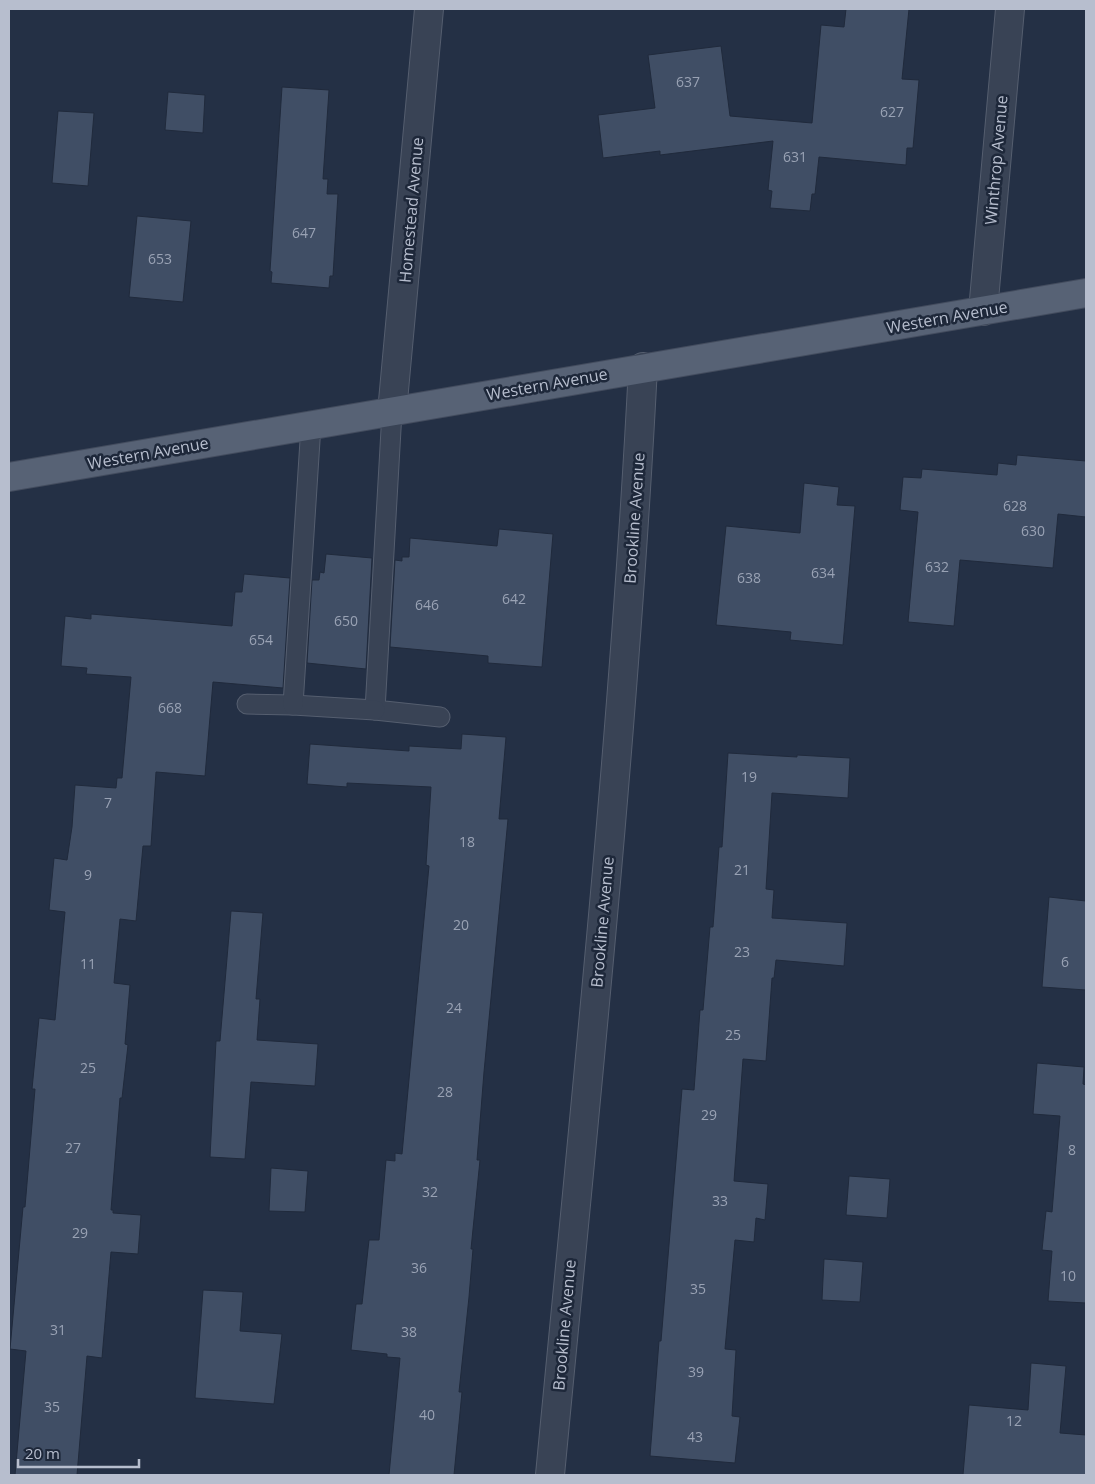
<svg xmlns="http://www.w3.org/2000/svg" width="1095" height="1484" font-family="'Open Sans',sans-serif">
  <rect width="100%" height="100%" fill="#243045"/>
  <g fill="#404e65" stroke="#202a3c">
    <polygon points="846,9 909,9 902,79 919,80 913,148 907,148 906,165 819,157 815,194 812,194 810,211 770,208 772,191 768,190 773,141 660,155 660,151 603,158 598,115 655,108 648,55 721,46 730,116 812,123 821,25 844,27"/>
    <polygon points="282,87 329,90 323,179 328,179 327,194 338,194 333,276 330,276 329,288 271,283 272,272 270,271"/>
    <polygon points="168,92 205,95 203,133 165,130"/>
    <polygon points="58,111 94,113 88,186 52,183"/>
    <polygon points="137,216 191,221 183,302 129,297"/>
    <polygon points="1017,455 1086,461 1086,517 1058,514 1053,568 960,560 954,626 908,622 918,512 900,510 903,477 921,478 922,469 997,475 998,463 1016,465"/>
    <polygon points="804,483 839,487 837,505 855,506 843,645 790,640 791,632 716,625 726,526 800,533"/>
    <polygon points="499,529 553,534 542,667 488,663 488,656 390,647 395,560 402,561 402,557 409,557 410,538 497,546"/>
    <polygon points="326,554 372,558 366,669 307,663 312,580 319,580 320,572 324,573"/>
    <polygon points="244,574 290,578 283,688 213,682 205,776 156,772 151,846 143,846 136,921 120,919 114,983 130,985 125,1044 128,1045 122,1098 120,1098 111,1210 113,1210 113,1213 141,1215 138,1254 111,1252 102,1358 87,1356 77,1475 15,1475 26,1351 10,1349 23,1207 25,1207 35,1089 32,1089 39,1018 55,1020 65,912 49,910 54,858 67,860 72,827 75,785 116,788 117,778 122,778 131,677 86,674 87,668 61,666 65,616 91,619 91,614 232,626 235,592 242,592"/>
    <polygon points="462,734 506,737 499,819 508,819 484,1072 477,1160 480,1160 471,1249 473,1249 469,1297 459,1392 462,1392 454,1475 389,1475 400,1358 387,1357 387,1354 351,1350 356,1304 362,1304 369,1240 379,1240 386,1160 395,1161 395,1153 402,1154 429,866 426,865 431,787 347,783 347,787 307,784 310,744 409,751 409,746 461,749"/>
    <polygon points="728,753 797,757 797,755 850,758 848,798 772,793 766,889 774,890 772,918 847,923 844,966 776,960 774,978 772,978 766,1061 743,1059 734,1181 768,1184 765,1220 756,1218 754,1242 735,1240 725,1349 736,1350 732,1416 740,1417 735,1463 650,1456 659,1341 661,1341 682,1089 694,1090 700,1010 703,1010 710,927 713,927 719,847 722,847"/>
    <polygon points="1049,897 1086,901 1086,990 1042,987"/>
    <polygon points="231,911 263,913 256,999 260,999 257,1040 318,1044 315,1086 251,1082 245,1159 210,1157 216,1041 220,1041"/>
    <polygon points="1037,1063 1084,1067 1083,1084 1086,1085 1086,1303 1048,1301 1052,1251 1042,1250 1046,1211 1052,1212 1060,1116 1033,1114"/>
    <polygon points="271,1168 308,1171 305,1212 269,1211"/>
    <polygon points="849,1176 890,1179 887,1218 846,1215"/>
    <polygon points="824,1259 863,1262 860,1302 822,1300"/>
    <polygon points="203,1290 243,1292 240,1331 282,1334 274,1404 195,1398"/>
    <polygon points="1031,1363 1066,1366 1060,1433 1086,1435 1086,1475 963,1475 969,1405 1028,1410"/>
  </g>
  <g fill="none" stroke-linecap="round" stroke-linejoin="round">
    <g stroke="#555e6f" stroke-width="21">
      <g id="lane">
        <polyline points="392,412 375,710 440,717"/>
        <polyline points="247,704 293,705 375,710"/>
        <polyline points="293,705 311,425"/>
      </g>
    </g>
    <g stroke="#555e6f" stroke-width="30">
      <g id="street">
        <polyline points="983,311 1010,9"/>
        <polyline points="392,412 429,9"/>
        <path d="M550,1475c35,-369 74,-738 93,-1108"/>
      </g>
    </g>
    <g stroke="#434c5e" stroke-width="30">
      <polyline id="primary" points="9,477 1086,293"/>
    </g>
    <use href="#lane" stroke="#394355" stroke-width="19"/>
    <use href="#street" stroke="#394355" stroke-width="28"/>
    <use href="#primary" stroke="#576275" stroke-width="28"/>
  </g>
  <g text-anchor="middle" stroke-width="5" stroke-linejoin="round" paint-order="stroke">
    <g font-size="14" fill="#99a2b4">
      <text x="688" y="87">637</text>
      <text x="892" y="117">627</text>
      <text x="795" y="162">631</text>
      <text x="304" y="238">647</text>
      <text x="160" y="264">653</text>
      <text x="1015" y="511">628</text>
      <text x="1033" y="536">630</text>
      <text x="937" y="572">632</text>
      <text x="823" y="578">634</text>
      <text x="749" y="583">638</text>
      <text x="514" y="604">642</text>
      <text x="427" y="610">646</text>
      <text x="346" y="626">650</text>
      <text x="261" y="645">654</text>
      <text x="170" y="713">668</text>
      <text x="749" y="782">19</text>
      <text x="108" y="808">7</text>
      <text x="467" y="847">18</text>
      <text x="742" y="875">21</text>
      <text x="88" y="880">9</text>
      <text x="461" y="930">20</text>
      <text x="742" y="957">23</text>
      <text x="1065" y="967">6</text>
      <text x="88" y="969">11</text>
      <text x="454" y="1013">24</text>
      <text x="733" y="1040">25</text>
      <text x="88" y="1073">25</text>
      <text x="445" y="1097">28</text>
      <text x="709" y="1120">29</text>
      <text x="73" y="1153">27</text>
      <text x="1072" y="1155">8</text>
      <text x="430" y="1197">32</text>
      <text x="720" y="1206">33</text>
      <text x="80" y="1238">29</text>
      <text x="419" y="1273">36</text>
      <text x="1068" y="1281">10</text>
      <text x="698" y="1294">35</text>
      <text x="58" y="1335">31</text>
      <text x="409" y="1337">38</text>
      <text x="696" y="1377">39</text>
      <text x="52" y="1412">35</text>
      <text x="427" y="1420">40</text>
      <text x="1014" y="1426">12</text>
      <text x="695" y="1442">43</text>
    </g>
    <g font-size="16" fill="#b7bece" stroke="#1e283a">
      <text transform="translate(996 160) rotate(-85)" y="6">Winthrop Avenue</text>
      <text transform="translate(411 210) rotate(-85)" y="6">Homestead Avenue</text>
      <text transform="translate(947 317) rotate(-10)" y="6">Western Avenue</text>
      <text transform="translate(547 384) rotate(-10)" y="6">Western Avenue</text>
      <text transform="translate(148 453) rotate(-10)" y="6">Western Avenue</text>
      <text transform="translate(634 518) rotate(-86)" y="6">Brookline Avenue</text>
      <text transform="translate(602 922) rotate(-85)" y="6">Brookline Avenue</text>
      <text transform="translate(564 1325) rotate(-85)" y="6">Brookline Avenue</text>
    </g>
  </g>
  <rect width="1095" height="1484" fill="none" stroke="#b7bece" stroke-width="20"/>
  <path d="M18 1459v8h121v-8" fill="none" stroke="#b7bece" stroke-width="2.5"/>
  <text x="25" y="1459" font-size="15" fill="#b7bece" stroke="#1e283a" stroke-width="4" paint-order="stroke">20 m</text>
</svg>
